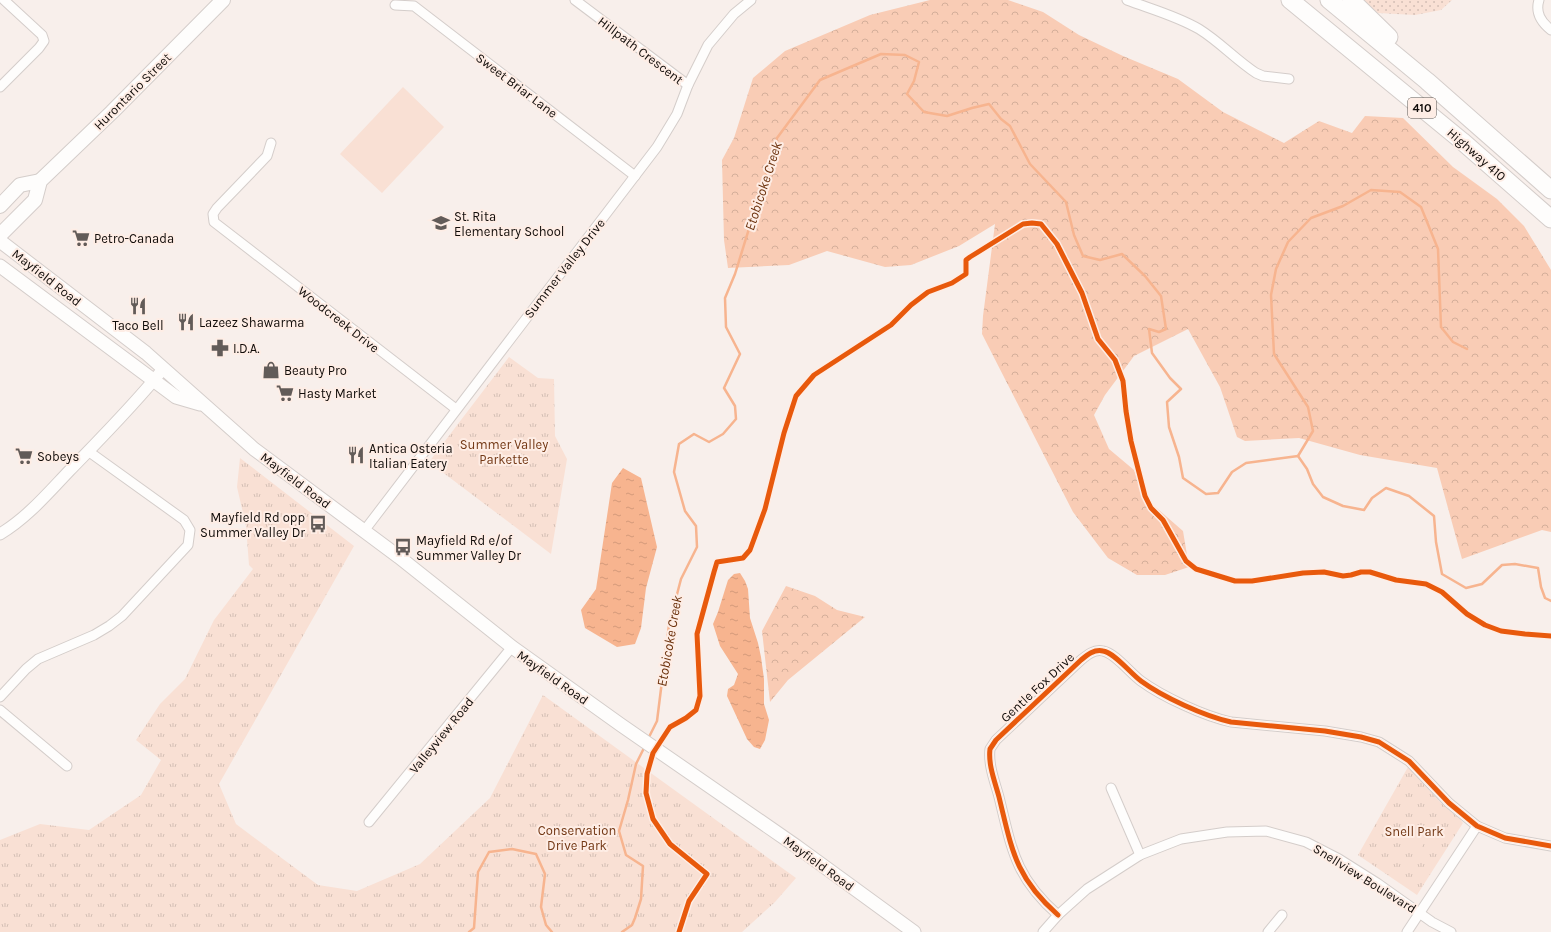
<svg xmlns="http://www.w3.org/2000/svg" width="1551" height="932" font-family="Karla,sans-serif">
  <defs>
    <pattern id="grass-dots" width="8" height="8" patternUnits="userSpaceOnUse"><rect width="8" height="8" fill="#f9e0d4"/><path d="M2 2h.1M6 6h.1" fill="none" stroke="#d4bfb5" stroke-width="1.8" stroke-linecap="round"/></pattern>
    <pattern id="forest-crowns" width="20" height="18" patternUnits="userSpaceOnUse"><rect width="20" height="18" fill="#f9ccb5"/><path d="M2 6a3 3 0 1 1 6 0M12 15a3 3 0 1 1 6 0" fill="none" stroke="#d4ae9a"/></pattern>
    <pattern id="park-tufts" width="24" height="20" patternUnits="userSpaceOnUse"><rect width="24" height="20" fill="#f9e0d4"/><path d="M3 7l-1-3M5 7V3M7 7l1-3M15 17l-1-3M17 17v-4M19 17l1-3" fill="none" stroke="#d4bfb5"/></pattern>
    <pattern id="water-ripples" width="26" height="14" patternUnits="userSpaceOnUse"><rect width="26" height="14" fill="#f7b48f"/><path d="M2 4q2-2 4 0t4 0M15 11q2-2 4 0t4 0" fill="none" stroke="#d39a7a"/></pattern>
  </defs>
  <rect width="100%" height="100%" fill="#f8efeb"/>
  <polygon fill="url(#grass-dots)" points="1362,0 1452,0 1441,10 1415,15 1378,13"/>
  <g fill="url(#forest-crowns)">
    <polygon points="930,0 1008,0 1043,12 1079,35 1123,56 1178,79 1223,112 1284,143 1319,121 1352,133 1365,116 1403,118 1453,167 1497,199 1524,226 1551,270 1551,532 1542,530 1462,559 1437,468 1360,455 1299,438 1245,441 1237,437 1220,387 1188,329 1134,356 1105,395 1094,415 1109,449 1134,470 1144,497 1183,531 1189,567 1165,575 1137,575 1108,558 1073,512 982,334 983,316 995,224 959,246 911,265 885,267 827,251 789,265 728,268 724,240 722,160 734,138 753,78 785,51 870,15"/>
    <polygon points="786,586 815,596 837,610 865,617 788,680 770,702 762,631"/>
  </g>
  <g fill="url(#park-tufts)">
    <polygon points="509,357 538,378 554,379 555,436 567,459 551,554 429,462"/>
    <polygon points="240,458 354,546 219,784 236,824 318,885 357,891 420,864 490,798 543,695 796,878 775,902 742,932 0,932 0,840 40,824 89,830 141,795 161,760 136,740 160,704 185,679 214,620 253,569 249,565 246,526 237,487"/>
    <polygon points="1408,767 1441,803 1460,819 1463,823 1417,895 1358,855"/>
  </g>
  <g fill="#f9e0d4">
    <polygon points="403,87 444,127 382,193 340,154"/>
    <polygon points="1405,831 1424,843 1418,854 1399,842"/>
  </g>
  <g fill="url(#water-ripples)">
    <polygon points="623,468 641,478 657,547 646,588 641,628 635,644 617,647 585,628 581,610 596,589 612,483"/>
    <polygon points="740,573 745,581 748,589 750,618 758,643 761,657 764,679 764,704 769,720 765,740 760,749 754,747 747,739 727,696 728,689 734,685 738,674 720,646 713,624 718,612 728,580 734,574"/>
  </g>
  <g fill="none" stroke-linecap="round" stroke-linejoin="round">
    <g stroke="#f7b48f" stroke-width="2.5">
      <polyline points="1298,456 1313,431 1308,407 1274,354 1271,295 1276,269 1288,242 1311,218 1343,206 1371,190 1400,192 1421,207 1438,249 1441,327 1453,342 1467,349"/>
      <polyline points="648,739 657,721 669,625 681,579 697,547 696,526 685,511 674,472 679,444 694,434 709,442 723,434 736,419 735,406 724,388 740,354 726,327 725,298 735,274 777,138 820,80 881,54 905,55 919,62 914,81 907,94 924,112 947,116 972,108 989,104 1001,119 1010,126 1030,164 1066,202 1074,235 1083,256 1100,260 1122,254 1145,276 1161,296 1166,329 1159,332 1149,329 1152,353 1170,378 1181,389 1167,402 1169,427 1179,457 1183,478 1206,494 1218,493 1232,472 1246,463 1298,456 1307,469 1313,484 1323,497 1343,506 1364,510 1372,498 1386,488 1409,496 1434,516 1436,542 1442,574 1466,588 1482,584 1502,565 1515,564 1538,568 1541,587 1545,598 1551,601"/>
      <polyline points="469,932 474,928 478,872 489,852 512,849 536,854 545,874 541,907 546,925 552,932"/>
      <polyline points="622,932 632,925 635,918 641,899 643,866 626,855 619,831 628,800 636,764 645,746"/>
    </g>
    <g stroke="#d4cdca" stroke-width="11">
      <g id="minor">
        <polyline points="575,0 688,85"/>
        <path d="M1127,0c24,9 50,16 72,29 21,13 37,31 57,44l7,3 26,3"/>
        <path d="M1539,0c-4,13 2,22 12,30"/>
        <polyline points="395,5 414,6 635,176"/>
        <polyline points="0,87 39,48 44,41 42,35 4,0"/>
        <polyline points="271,143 267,156 217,208 213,214 214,222 456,409"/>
        <polyline points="364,531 657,147 677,114 688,85 708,45 734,14 751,0"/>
        <polyline points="0,697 26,669 38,659 94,635 109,626 122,616 188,545 190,530 184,520 88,451"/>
        <polyline points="0,710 67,766"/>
        <polyline points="1111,788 1140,855"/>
        <polyline points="369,822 512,647"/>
        <path d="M1058,915c-43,-38 -46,-65 -59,-118 -4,-15 -11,-32 -9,-48l6,-9 85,-80c6,-5 13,-11 22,-9 12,2 27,22 38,30 22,16 63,35 90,41l94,9 36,6 18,5 30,19 40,42 28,23 28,12 46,8"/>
        <polyline points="1043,932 1058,915 1087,889 1140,855 1181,839 1227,832 1266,831 1306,842 1339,859 1377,883 1432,922 1451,932"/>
        <polyline points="1268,932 1282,915"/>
        <polyline points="1407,932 1477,826"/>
      </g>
    </g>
    <g stroke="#d4cdca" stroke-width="13">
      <path id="tertiary" d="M0,534c27,-16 48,-41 70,-64 32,-33 65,-66 93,-101"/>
    </g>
    <g stroke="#d4cdca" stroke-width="15">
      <g id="secondary">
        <polyline points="0,241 146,353 254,449 399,557 512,647 621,725 796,846 914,932"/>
        <polyline points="0,266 176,397 200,404"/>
      </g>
    </g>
    <g stroke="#d4cdca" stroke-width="16">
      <g id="primary">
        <polyline points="0,206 20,185 40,181"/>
        <polyline points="0,235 35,200 40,181 112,112 223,0"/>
      </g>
    </g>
    <g stroke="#d4cdca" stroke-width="19">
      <g id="motorway">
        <polyline points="1290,0 1462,141 1551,219"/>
        <polyline points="1329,0 1427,81 1551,190"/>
        <polyline points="1351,0 1389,37"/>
      </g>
    </g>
    <use href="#minor" stroke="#fefdfc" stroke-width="9"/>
    <use href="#tertiary" stroke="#fefdfc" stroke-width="11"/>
    <use href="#secondary" stroke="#fefdfc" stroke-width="13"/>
    <use href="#primary" stroke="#fefdfc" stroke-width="14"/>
    <use href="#motorway" stroke="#fefdfc" stroke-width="17"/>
    <g stroke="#feede5" stroke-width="8">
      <g id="cycleway">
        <path d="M1058,915c-43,-38 -46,-65 -59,-118 -4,-15 -11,-32 -9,-48l6,-9 85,-80c6,-5 13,-11 22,-9 12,2 27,22 38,30 22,16 63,35 90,41l94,9 36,6 18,5 30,19 40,42 28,23 28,12 46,8"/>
        <polyline points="679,932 689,901 707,874 670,844 653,819 646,793 647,774 653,753 670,727 686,718 696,710 700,696 697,634 714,572 717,562 743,558 750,550 765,509 784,433 796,396 814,375 891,325 911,305 928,292 952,283 966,274 966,260 970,257 1023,224 1032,223 1041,224 1057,244 1082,293 1098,339 1115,360 1123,381 1126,411 1131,441 1145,496 1151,508 1163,520 1186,561 1196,569 1235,581 1252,581 1303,573 1324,572 1343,576 1351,575 1361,572 1370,572 1396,580 1426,584 1442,592 1467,614 1485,625 1501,631 1525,634 1551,636"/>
      </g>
    </g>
    <use href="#cycleway" stroke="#e8590c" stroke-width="5"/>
  </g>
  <defs>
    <g id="school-bare" transform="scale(1.38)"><path d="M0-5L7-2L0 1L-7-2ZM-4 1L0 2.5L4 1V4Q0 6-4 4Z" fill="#625b58" stroke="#feede5" stroke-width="2.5" paint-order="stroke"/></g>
    <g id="supermarket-bare" transform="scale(1.38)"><path d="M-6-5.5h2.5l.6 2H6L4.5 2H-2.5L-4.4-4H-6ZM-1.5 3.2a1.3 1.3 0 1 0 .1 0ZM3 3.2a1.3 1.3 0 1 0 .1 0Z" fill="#625b58" stroke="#feede5" stroke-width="2.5" paint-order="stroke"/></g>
    <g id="restaurant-bare" transform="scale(1.38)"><path d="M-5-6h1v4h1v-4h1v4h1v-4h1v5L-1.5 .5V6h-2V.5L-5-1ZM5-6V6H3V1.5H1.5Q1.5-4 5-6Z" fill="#625b58" stroke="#feede5" stroke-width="2.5" paint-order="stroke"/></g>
    <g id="pharmacy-bare" transform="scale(1.38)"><path d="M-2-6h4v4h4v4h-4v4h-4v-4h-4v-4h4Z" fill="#625b58" stroke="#feede5" stroke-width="2.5" paint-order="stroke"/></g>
    <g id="shop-bare" transform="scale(1.38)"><path d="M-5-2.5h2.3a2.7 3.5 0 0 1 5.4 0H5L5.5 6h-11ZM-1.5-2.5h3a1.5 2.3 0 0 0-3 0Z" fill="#625b58" stroke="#feede5" stroke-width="2.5" paint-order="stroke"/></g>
    <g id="bus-bare" transform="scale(1.38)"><path d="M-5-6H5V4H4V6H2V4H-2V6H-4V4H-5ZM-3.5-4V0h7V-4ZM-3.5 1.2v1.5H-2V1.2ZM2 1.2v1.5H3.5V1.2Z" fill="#625b58" stroke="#feede5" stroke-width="2.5" paint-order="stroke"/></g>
  </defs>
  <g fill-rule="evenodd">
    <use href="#school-bare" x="441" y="223"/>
    <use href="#supermarket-bare" x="81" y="238"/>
    <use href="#restaurant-bare" x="138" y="306"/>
    <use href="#restaurant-bare" x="186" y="322"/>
    <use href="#pharmacy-bare" x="220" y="348"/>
    <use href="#shop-bare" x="271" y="370"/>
    <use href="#supermarket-bare" x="285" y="393"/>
    <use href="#restaurant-bare" x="356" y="455"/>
    <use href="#supermarket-bare" x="24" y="456"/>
    <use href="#bus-bare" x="318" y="524"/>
    <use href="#bus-bare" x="403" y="547"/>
  </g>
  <g text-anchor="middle" stroke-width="4" stroke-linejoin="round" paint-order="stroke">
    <rect fill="#feede5" stroke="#58504b" stroke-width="1" x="1408" y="98" width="28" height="20" rx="3"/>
    <g font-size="12" font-weight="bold" fill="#110c09">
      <text x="1422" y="112">410</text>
    </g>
    <g font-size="13" fill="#110c09" stroke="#feede5">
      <text transform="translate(641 50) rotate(37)" y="5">Hillpath Crescent</text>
      <text transform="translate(517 85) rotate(37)" y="5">Sweet Briar Lane</text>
      <text transform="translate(132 91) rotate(-45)" y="5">Hurontario Street</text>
      <text transform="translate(1477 154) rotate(41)" y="5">Highway 410</text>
      <text transform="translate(564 268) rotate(-52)" y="5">Summer Valley Drive</text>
      <text transform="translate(47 277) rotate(38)" y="5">Mayfield Road</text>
      <text transform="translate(339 319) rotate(38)" y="5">Woodcreek Drive</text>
      <text transform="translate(296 480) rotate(37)" y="5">Mayfield Road</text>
      <text transform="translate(553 677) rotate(35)" y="5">Mayfield Road</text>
      <text transform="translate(1037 687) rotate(-43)" y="5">Gentle Fox Drive</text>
      <text transform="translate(441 735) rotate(-51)" y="5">Valleyview Road</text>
      <text transform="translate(819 863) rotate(36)" y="5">Mayfield Road</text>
      <text transform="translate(1365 878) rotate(32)" y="5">Snellview Boulevard</text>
    </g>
    <g font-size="13" fill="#110c09" stroke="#feede5" text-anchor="start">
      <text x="454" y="221">St. Rita<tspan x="454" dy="15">Elementary School</tspan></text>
      <text x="94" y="243">Petro-Canada</text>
      <text x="199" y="327">Lazeez Shawarma</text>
      <text x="138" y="330" text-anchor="middle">Taco Bell</text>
      <text x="233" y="353">I.D.A.</text>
      <text x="284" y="375">Beauty Pro</text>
      <text x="298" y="398">Hasty Market</text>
      <text x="369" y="453">Antica Osteria<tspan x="369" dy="15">Italian Eatery</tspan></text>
      <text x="37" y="461">Sobeys</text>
      <text x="305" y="522" text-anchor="end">Mayfield Rd opp<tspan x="305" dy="15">Summer Valley Dr</tspan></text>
      <text x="416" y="545">Mayfield Rd e/of<tspan x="416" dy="15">Summer Valley Dr</tspan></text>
    </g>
    <g font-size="13" fill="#733815" stroke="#feede5">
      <text x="504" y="449">Summer Valley<tspan x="504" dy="15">Parkette</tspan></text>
      <text x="577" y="835">Conservation<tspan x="577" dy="15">Drive Park</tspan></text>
      <text x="1414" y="836">Snell Park</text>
    </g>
    <g font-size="14" font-style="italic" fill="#6c320d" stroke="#feede5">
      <text transform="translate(763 186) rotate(-72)" y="5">Etobicoke Creek</text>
      <text transform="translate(669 641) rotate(-80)" y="5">Etobicoke Creek</text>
    </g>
  </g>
</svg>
